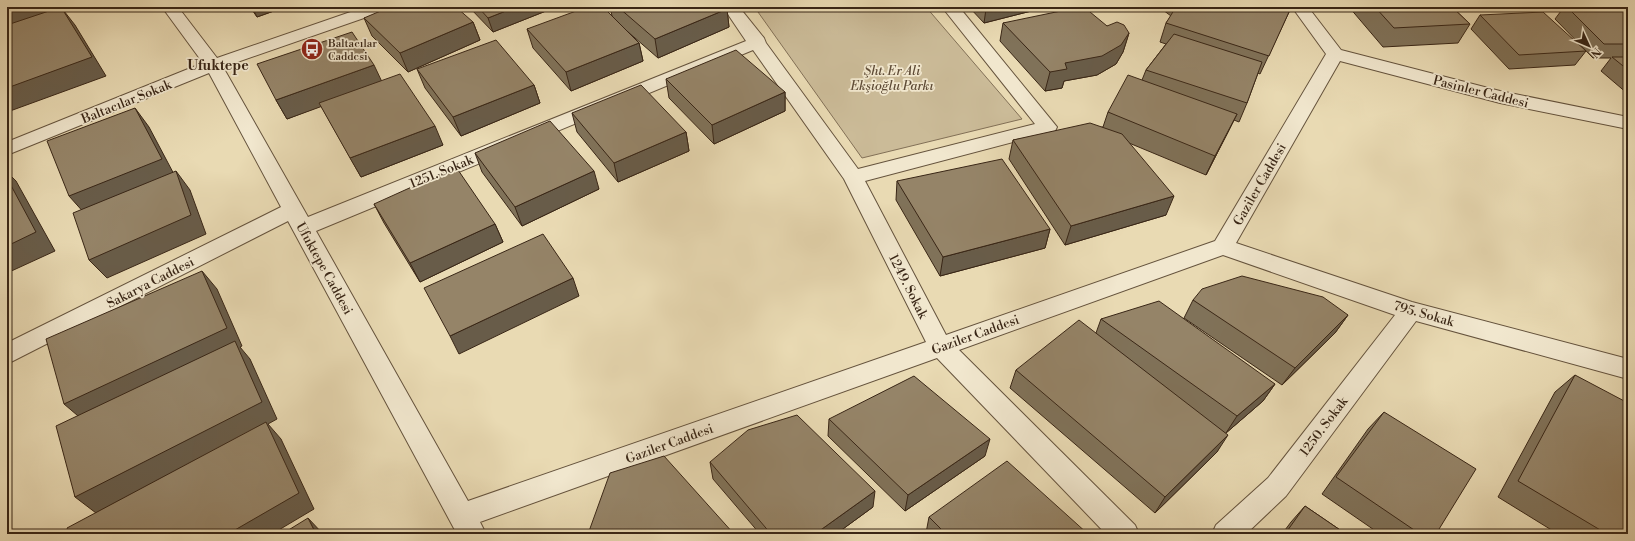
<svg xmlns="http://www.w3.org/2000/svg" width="1635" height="541" font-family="'Libre Bodoni',serif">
  <rect width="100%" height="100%" fill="#e9dab3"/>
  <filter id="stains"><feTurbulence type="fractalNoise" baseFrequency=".005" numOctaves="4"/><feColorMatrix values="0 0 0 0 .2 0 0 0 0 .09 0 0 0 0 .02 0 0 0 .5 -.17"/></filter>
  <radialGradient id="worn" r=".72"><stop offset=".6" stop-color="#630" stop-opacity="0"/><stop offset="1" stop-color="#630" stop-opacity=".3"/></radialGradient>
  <polygon fill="#cbbb98" stroke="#827057" points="781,7 926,7 1022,119 862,158 758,12"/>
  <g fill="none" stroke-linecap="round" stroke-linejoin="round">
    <g stroke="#65533d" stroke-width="2">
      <path id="minor" d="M162,7h16l39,51 148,-51h24l-2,3 -164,57 85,150 438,-176 -23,-34h16l25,31 2,5 92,126 177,-45 -93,-117h17l98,120 -2,4 -190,50 81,154 269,-94 111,-187 -34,-47h16l33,43 159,41 128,26v12l-128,-26 -160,-42 -104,182 176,59 216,57v20l-212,-58 -130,175 -40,38h-34l4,-9 52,-47 127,-163 -172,-60 -264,95 176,175 4,9h-33l-169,-176 -457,164 6,12h-29l-169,-313 -281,143v-21l274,-136 -72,-134 -202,82v-13l196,-79zM753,50l91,129 82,163 -458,159 -152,-270z"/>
    </g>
    <use href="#minor" fill="#f1e7ce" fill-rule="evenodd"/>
  </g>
  <g fill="#807259" stroke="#392616">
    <polygon points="250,7 285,7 257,17"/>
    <polygon points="469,7 556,7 493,32"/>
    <polygon points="610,7 725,7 727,9 729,27 658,58 627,31 639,43 643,61 571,91 533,48 527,29 612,16"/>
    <polygon points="969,7 1047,7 984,23"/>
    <polygon points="1159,7 1285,7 1289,12 1260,74 1258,73 1247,103 1239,122 1234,120 1228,132 1206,175 1129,143 1166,215 1065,245 1009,159 1013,140 1103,127 1108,112 1142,80 1146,70 1166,44 1160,42 1166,23 1171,16"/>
    <polygon points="1349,7 1452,7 1470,24 1458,43 1383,47"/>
    <polygon points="1564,7 1628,7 1628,94 1601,71 1611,58 1593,58 1555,19"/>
    <polygon points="1480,15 1586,51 1575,65 1509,69 1471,29"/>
    <polygon points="364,18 473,22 480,40 408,72 372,36"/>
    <polygon points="1003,23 1107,26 1129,33 1123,52 1116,64 1097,75 1064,81 1062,88 1045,91 1000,41"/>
    <polygon points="417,69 534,85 540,103 461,136 425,88"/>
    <polygon points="666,79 785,92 785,111 714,144 669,98"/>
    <polygon points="381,80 443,145 361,177 321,106 287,119 276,100"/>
    <polygon points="572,113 686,132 689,151 618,182 577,132"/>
    <polygon points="475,153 599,189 522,226 482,172"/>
    <polygon points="897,181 1050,229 1045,248 940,276 896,200"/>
    <polygon points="374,204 495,224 503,242 420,282 384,223"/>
    <polygon points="1193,300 1348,315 1335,333 1282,385 1184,318"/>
    <polygon points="1101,319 1275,384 1263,401 1226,433 1217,452 1155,513 1010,388 1016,370 1096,333"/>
    <polygon points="1575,375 1628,534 1558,534 1498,497 1555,392"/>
    <polygon points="1384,412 1436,534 1380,534 1322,494 1368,429"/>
    <polygon points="829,419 985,456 905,511 828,436"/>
    <polygon points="710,462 873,507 836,534 760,534 713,479"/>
    <polygon points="1305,506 1346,534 1282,534 1291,522"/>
    <polygon points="929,517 1088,534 927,534 926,533"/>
  </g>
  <g fill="#685c49" stroke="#392616">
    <polygon points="23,7 75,7 64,11 75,25 106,76 10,111 7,107 7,12"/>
    <polygon points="252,7 285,7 257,17"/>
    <polygon points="516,7 556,7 493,32 488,18"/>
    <polygon points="994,7 1047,7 984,23 986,9"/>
    <polygon points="727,9 729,27 658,58 655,39"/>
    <polygon points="473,22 480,40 408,72 400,53"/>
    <polygon points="1129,33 1123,52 1116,64 1097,75 1064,81 1062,88 1045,91 1050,72 1065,63"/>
    <polygon points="639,43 643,61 571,91 566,72"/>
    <polygon points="374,65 383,84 287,119 276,100"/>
    <polygon points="534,85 540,103 461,136 453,117"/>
    <polygon points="785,92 785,111 714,144 712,125"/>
    <polygon points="135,108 149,127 176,178 86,215 69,196"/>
    <polygon points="1237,114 1228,132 1206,175 1215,156"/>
    <polygon points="435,126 443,145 361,177 350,158"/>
    <polygon points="686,132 689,151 618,182 614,163"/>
    <polygon points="176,171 190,190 206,234 107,278 89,260"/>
    <polygon points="594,171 599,189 522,226 515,207"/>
    <polygon points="7,172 16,181 55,251 7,273"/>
    <polygon points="1174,196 1166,215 1065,245 1071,226"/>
    <polygon points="495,224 503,242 420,282 410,263"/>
    <polygon points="1050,229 1045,248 940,276 943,257"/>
    <polygon points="202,271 217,289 242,346 240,347 250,359 277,419 268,424 281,439 314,509 272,534 228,534 96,513 75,497 84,421 64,404"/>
    <polygon points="573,278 579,296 459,354 450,336"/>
    <polygon points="1348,315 1335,333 1282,385 1295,368"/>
    <polygon points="1275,384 1263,401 1226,433 1237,416"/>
    <polygon points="1228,435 1217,452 1155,513 1165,497"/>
    <polygon points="990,439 985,456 905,511 908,495"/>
    <polygon points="875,491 873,507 836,534 815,534"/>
    <polygon points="308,518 323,534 316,534"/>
  </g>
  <g fill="#958468" stroke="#392616">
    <polygon points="7,7 23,7 7,12"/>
    <polygon points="61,7 92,57 7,88 7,25"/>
    <polygon points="390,7 456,7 473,22 400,53 364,18"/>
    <polygon points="478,7 516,7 488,18"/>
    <polygon points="587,7 603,7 639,43 566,72 527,29"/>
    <polygon points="618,7 725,7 727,9 655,39"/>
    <polygon points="984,7 994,7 986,9"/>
    <polygon points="1080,7 1084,7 1107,26 1117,22 1124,25 1129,33 1121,45 1102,56 1065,63 1067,69 1050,72 1003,23"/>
    <polygon points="1176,7 1285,7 1289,12 1269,56 1166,23"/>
    <polygon points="1375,7 1452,7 1470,24 1394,28"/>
    <polygon points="1567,7 1628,7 1628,44 1604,44"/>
    <polygon points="1543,12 1586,51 1519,55 1480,15"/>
    <polygon points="352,32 374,65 276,100 257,64"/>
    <polygon points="1174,34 1262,62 1247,103 1146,70"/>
    <polygon points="496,40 534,85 453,117 417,69"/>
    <polygon points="736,50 785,92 712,125 666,79"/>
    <polygon points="1612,57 1628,57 1628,70"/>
    <polygon points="400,74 435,126 350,158 319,103"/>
    <polygon points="1128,75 1237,114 1215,156 1108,112"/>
    <polygon points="641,85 686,132 614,163 572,113"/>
    <polygon points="135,108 162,159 69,196 47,141"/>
    <polygon points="550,121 594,171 515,207 475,153"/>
    <polygon points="1090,123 1122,134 1174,196 1071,226 1013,140"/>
    <polygon points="1002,159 1050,229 943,257 897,181"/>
    <polygon points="456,167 495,224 410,263 374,204"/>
    <polygon points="176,171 191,215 89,260 73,213"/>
    <polygon points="7,178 36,232 7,246"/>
    <polygon points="543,234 573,278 450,336 424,288"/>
    <polygon points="202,271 227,328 64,404 46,339"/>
    <polygon points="1242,276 1323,297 1348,315 1295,368 1193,300 1202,289"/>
    <polygon points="1159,301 1275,384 1237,416 1101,319"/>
    <polygon points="1079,320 1228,435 1165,497 1016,370"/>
    <polygon points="235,341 262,402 75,497 56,426"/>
    <polygon points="1575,375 1628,403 1628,534 1607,534 1518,481"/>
    <polygon points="914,376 990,439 908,495 829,419"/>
    <polygon points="1384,412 1476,469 1436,534 1420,534 1336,477"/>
    <polygon points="797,415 875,491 815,534 771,534 710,462 748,430"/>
    <polygon points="266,422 299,493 228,534 69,534 67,528"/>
    <polygon points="664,456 734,534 588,534 610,473"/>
    <polygon points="1007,461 1088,534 946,534 929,517"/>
    <polygon points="1305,506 1346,534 1285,534"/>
    <polygon points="308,518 316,534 282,534"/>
  </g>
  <defs>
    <g id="bus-disc" transform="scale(1.15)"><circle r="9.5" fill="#8f2418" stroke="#f1e7ce"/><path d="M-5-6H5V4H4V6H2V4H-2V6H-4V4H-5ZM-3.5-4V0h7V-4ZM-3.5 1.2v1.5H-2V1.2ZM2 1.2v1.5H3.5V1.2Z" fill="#fff"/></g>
  </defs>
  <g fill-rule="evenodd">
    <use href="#bus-disc" x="312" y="49"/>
  </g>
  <g text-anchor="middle" stroke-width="3.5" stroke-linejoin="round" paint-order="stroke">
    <g font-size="11" fill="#392616" stroke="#f1e7ce" text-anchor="start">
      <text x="328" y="47">Baltacılar<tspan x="328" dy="13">Caddesi</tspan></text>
    </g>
    <g font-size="13" font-style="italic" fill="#5e4b36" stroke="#f1e7ce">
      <text x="892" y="75">Şht. Er Ali<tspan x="892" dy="15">Ekşioğlu Parkı</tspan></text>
    </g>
    <g font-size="13" fill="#392616" stroke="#f1e7ce">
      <text transform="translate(1481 91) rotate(14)" y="5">Pasinler Caddesi</text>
      <text transform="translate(126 101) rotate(-22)" y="5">Baltacılar Sokak</text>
      <text transform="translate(441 171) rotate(-22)" y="5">1251. Sokak</text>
      <text transform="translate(1259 184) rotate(-60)" y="5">Gaziler Caddesi</text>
      <text transform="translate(325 268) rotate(61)" y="5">Ufuktepe Caddesi</text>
      <text transform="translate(150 282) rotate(-27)" y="5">Sakarya Caddesi</text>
      <text transform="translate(909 286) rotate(63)" y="5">1249. Sokak</text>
      <text transform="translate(1424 313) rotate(16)" y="5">795. Sokak</text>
      <text transform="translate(975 334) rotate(-20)" y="5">Gaziler Caddesi</text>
      <text transform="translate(1323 426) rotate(-53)" y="5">1250. Sokak</text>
      <text transform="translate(669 443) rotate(-20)" y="5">Gaziler Caddesi</text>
    </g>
    <g font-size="14" font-weight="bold" fill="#392616" stroke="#f1e7ce">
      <text x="218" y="70">Ufuktepe</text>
    </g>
  </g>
  <rect width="1635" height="541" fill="none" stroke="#e9dab3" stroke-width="24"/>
  <rect x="8" y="8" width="1619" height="525" fill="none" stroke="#392616" stroke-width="2"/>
  <rect x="12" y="12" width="1611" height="517" fill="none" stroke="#392616"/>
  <g transform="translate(1589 46) rotate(134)" stroke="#f1e7ce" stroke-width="3" paint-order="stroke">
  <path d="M0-3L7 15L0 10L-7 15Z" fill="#392616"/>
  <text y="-6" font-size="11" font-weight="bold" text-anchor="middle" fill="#392616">N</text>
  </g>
  <rect width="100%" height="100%" filter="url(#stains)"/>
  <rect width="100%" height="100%" fill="url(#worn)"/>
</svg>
